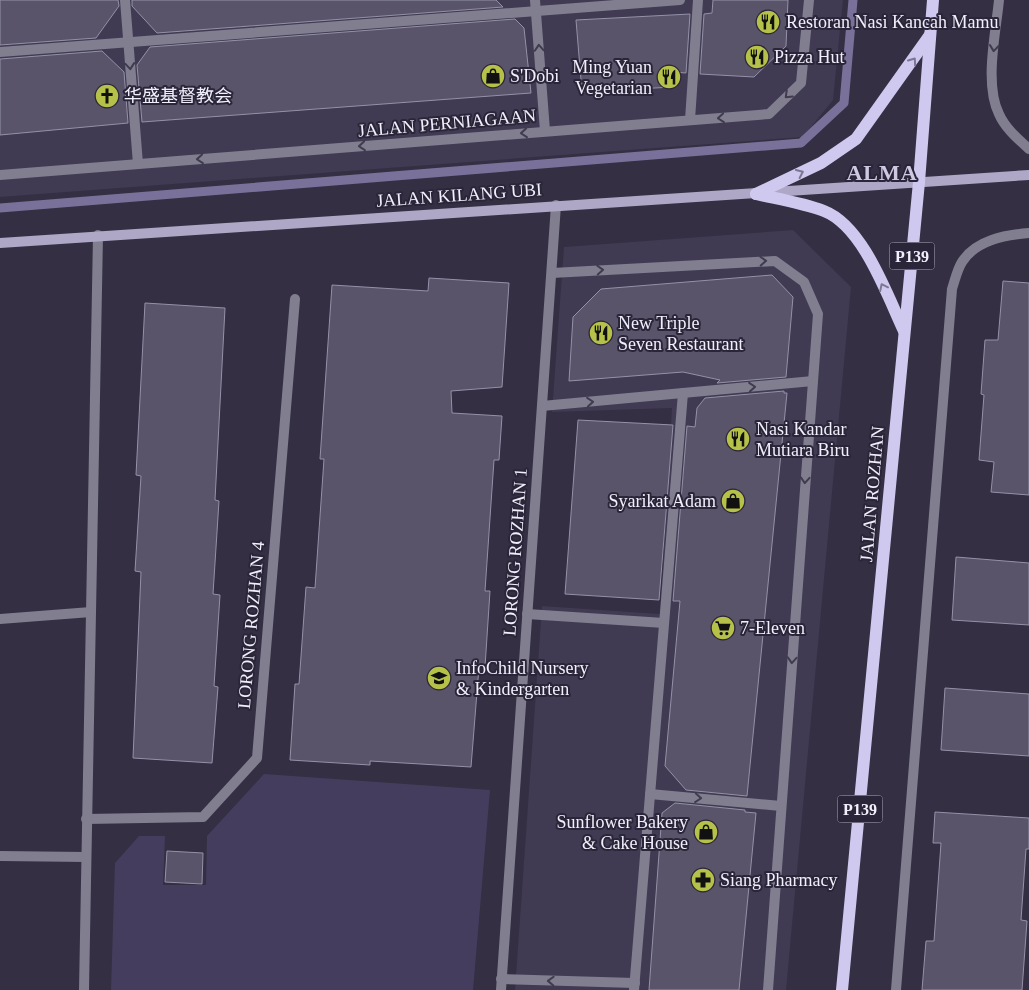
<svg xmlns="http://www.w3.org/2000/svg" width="1029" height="990" font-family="'Times New Roman','Noto Sans SC',serif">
  <rect width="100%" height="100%" fill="#342f43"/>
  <g fill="#403a52">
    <polygon points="0,0 843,0 833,100 803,137 0,197"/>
    <polygon points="793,230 851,287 786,990 515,990 542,606 660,614 672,408 552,412 564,247"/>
  </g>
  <polygon fill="#453d5e" points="264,774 490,790 473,990 111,990 115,863 139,836 165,836 163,885 206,885 207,836"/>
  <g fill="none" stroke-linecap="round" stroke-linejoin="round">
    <polyline stroke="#7a719a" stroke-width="9" points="0,208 801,143 844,103 853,0"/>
  </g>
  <g fill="#59546a" stroke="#9591a8">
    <polygon points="0,0 118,0 119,6 96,38 0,45"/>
    <polygon points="132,0 496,0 503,7 157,33 132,6"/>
    <polygon points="713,0 788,0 786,46 754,77 700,74 704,14 712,13"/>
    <polygon points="690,14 686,73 674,72 673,87 582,92 576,20"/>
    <polygon points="515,19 524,28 531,93 142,122 137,65 150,47"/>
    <polygon points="102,51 124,72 128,123 0,135 0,59"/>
    <polygon points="772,275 793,297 786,377 717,383 720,380 683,372 569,381 573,317 601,289"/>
    <polygon points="429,278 509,283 502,387 451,391 452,413 502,416 499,460 494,460 485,591 490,591 485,667 479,667 471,767 370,761 370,765 290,760 295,684 299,684 306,587 315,588 324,459 320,459 332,285 428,291"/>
    <polygon points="1003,281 1029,283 1029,495 991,492 994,462 979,460 984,395 981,394 985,340 998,340"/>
    <polygon points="145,303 225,308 215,500 219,501 213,594 220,595 214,686 218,687 212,763 133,758 141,572 135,571 141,476 136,475"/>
    <polygon points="784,391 784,393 787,393 747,796 686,790 665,766 680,601 673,601 687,426 695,427 697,408 705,398"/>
    <polygon points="578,420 673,425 659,600 565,594"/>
    <polygon points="956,557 1029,563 1029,625 952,620"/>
    <polygon points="945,688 1029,694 1029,756 941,750"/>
    <polygon points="675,803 745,810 745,812 756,813 739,990 649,990 662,813"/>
    <polygon points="935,812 1029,818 1029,849 1026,849 1021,920 1027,921 1022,990 922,990 926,941 934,941 941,843 933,843"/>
    <polygon points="167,851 203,853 202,884 165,882"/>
  </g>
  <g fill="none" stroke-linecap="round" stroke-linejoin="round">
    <g stroke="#817e90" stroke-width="10">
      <polyline points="125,0 138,164"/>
      <polyline points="535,0 545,131"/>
      <polyline points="0,52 680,0"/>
      <polyline points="690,120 698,0"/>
      <polyline points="542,406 813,381"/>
      <polyline points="527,614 664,623"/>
      <polyline points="0,619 91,612"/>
      <polyline points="650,794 781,806"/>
      <polyline points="501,979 635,983"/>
      <polyline points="634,990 683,393"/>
    </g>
    <g stroke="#817e90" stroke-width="10">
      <path d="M999,0c-3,32 -15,84 0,114 6,14 19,25 30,35"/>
      <polyline points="0,175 769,114 801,83 809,0"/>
      <polyline points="552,273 775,261 804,282 818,314 768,990"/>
      <polyline points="86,819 203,817 257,758 295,299"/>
      <polyline points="0,856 86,857"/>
      <polyline points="84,990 98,235"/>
      <polyline points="501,990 556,205"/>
      <path d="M896,990l56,-701c3,-9 5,-19 10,-27 14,-22 43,-27 67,-29"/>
    </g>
    <polyline stroke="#aea8c6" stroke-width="10" points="0,243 1029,175"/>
    <g stroke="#d0c9ef" stroke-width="12">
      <polyline points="756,194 821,163 856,139 930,35"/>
      <path d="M756,194c22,5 47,9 68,17 39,15 63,84 80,120"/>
      <polyline points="842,990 919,182 933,0"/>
    </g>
  </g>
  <defs><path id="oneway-chevron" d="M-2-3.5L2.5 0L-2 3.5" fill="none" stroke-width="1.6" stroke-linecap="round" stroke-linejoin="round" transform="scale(1.25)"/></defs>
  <g stroke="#403b4e">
    <use href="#oneway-chevron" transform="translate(539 48) rotate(-94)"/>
    <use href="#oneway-chevron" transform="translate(994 48) rotate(96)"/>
    <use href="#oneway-chevron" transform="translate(130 66) rotate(85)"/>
    <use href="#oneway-chevron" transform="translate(788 95) rotate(136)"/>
    <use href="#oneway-chevron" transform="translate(721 118) rotate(175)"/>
    <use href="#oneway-chevron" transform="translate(524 133) rotate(175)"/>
    <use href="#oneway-chevron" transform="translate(362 146) rotate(175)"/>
    <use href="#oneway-chevron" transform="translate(200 159) rotate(175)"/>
    <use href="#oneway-chevron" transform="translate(763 261) rotate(-3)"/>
    <use href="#oneway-chevron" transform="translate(600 270) rotate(-3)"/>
    <use href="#oneway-chevron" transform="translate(752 387) rotate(-5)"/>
    <use href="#oneway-chevron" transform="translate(590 402) rotate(-5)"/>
    <use href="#oneway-chevron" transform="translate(805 480) rotate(94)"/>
    <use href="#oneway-chevron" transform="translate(792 660) rotate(94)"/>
    <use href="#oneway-chevron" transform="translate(698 798) rotate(5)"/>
    <use href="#oneway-chevron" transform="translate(551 981) rotate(-178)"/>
  </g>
  <g stroke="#7d7794">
    <use href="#oneway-chevron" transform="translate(913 61) rotate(-55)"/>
    <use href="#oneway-chevron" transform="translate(800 173) rotate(-25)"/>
    <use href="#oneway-chevron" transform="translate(883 287) rotate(-116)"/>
  </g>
  <defs>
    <g id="restaurant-disc" transform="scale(1.25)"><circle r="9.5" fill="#b6c149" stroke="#2a2538"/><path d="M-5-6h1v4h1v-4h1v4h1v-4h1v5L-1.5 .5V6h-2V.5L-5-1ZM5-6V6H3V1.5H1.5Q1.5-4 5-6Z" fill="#111"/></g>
    <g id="shop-disc" transform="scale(1.25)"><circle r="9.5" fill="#b6c149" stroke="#2a2538"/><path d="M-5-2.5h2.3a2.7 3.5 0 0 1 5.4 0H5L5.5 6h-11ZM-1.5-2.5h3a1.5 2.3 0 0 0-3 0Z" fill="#111"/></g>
    <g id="church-disc" transform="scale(1.25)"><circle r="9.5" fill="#b6c149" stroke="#2a2538"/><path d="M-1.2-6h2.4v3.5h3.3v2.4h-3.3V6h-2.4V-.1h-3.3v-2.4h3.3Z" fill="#111"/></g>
    <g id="supermarket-disc" transform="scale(1.25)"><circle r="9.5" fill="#b6c149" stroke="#2a2538"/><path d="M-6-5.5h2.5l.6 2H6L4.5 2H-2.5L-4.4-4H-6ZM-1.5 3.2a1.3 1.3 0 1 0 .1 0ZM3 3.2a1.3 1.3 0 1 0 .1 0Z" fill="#111"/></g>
    <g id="school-disc" transform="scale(1.25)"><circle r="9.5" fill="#b6c149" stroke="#2a2538"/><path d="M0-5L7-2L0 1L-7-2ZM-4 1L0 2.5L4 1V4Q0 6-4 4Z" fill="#111"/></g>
    <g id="pharmacy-disc" transform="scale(1.25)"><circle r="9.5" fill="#b6c149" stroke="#2a2538"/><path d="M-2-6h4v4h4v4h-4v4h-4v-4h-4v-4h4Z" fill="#111"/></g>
  </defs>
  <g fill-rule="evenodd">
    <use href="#restaurant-disc" x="768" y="22"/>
    <use href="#restaurant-disc" x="757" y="57"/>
    <use href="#shop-disc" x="493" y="76"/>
    <use href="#restaurant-disc" x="669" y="77"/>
    <use href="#church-disc" x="107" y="96"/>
    <use href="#restaurant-disc" x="601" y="333"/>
    <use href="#restaurant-disc" x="738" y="439"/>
    <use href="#shop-disc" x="733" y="501"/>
    <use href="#supermarket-disc" x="723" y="628"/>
    <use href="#school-disc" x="439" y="678"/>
    <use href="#shop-disc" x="706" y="832"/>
    <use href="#pharmacy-disc" x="703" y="880"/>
  </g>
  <g text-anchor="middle" stroke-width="4" stroke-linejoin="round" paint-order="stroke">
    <g fill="#2a2538" stroke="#b5b2c1" stroke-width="1">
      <rect x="889.5" y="242.5" width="45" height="27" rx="4"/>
      <rect x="837.5" y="795.5" width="45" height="27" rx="4"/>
    </g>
    <g font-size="16" font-weight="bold" fill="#f1effc">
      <text x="912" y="262">P139</text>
      <text x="860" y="815">P139</text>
    </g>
    <g font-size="18" fill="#f1effc" stroke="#2a2538" text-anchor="start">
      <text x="786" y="28">Restoran Nasi Kancah Mamu</text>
      <text x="774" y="63">Pizza Hut</text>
      <text x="652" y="73" text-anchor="end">Ming Yuan<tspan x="652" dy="21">Vegetarian</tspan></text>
      <text x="510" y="82">S'Dobi</text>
      <text x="124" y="102">华盛基督教会</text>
      <text x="618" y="329">New Triple<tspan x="618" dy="21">Seven Restaurant</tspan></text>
      <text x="756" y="435">Nasi Kandar<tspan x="756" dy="21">Mutiara Biru</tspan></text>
      <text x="716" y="507" text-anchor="end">Syarikat Adam</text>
      <text x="740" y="634">7-Eleven</text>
      <text x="456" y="674">InfoChild Nursery<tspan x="456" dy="21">&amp; Kindergarten</tspan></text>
      <text x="688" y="828" text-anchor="end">Sunflower Bakery<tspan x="688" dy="21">&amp; Cake House</tspan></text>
      <text x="720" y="886">Siang Pharmacy</text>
    </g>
    <g font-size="18" fill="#f1effc" stroke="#2a2538">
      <text transform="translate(447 123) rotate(-5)" y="6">JALAN PERNIAGAAN</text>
      <text transform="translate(459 195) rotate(-4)" y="6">JALAN KILANG UBI</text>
      <text transform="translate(872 494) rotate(-85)" y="6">JALAN ROZHAN</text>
      <text transform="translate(515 552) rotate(-86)" y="6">LORONG ROZHAN 1</text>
      <text transform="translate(251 625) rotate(-85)" y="6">LORONG ROZHAN 4</text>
    </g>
    <g font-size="22" font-weight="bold" letter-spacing="1" fill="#cec9e2" stroke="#2a2538">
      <text x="882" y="180">ALMA</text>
    </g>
  </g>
</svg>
